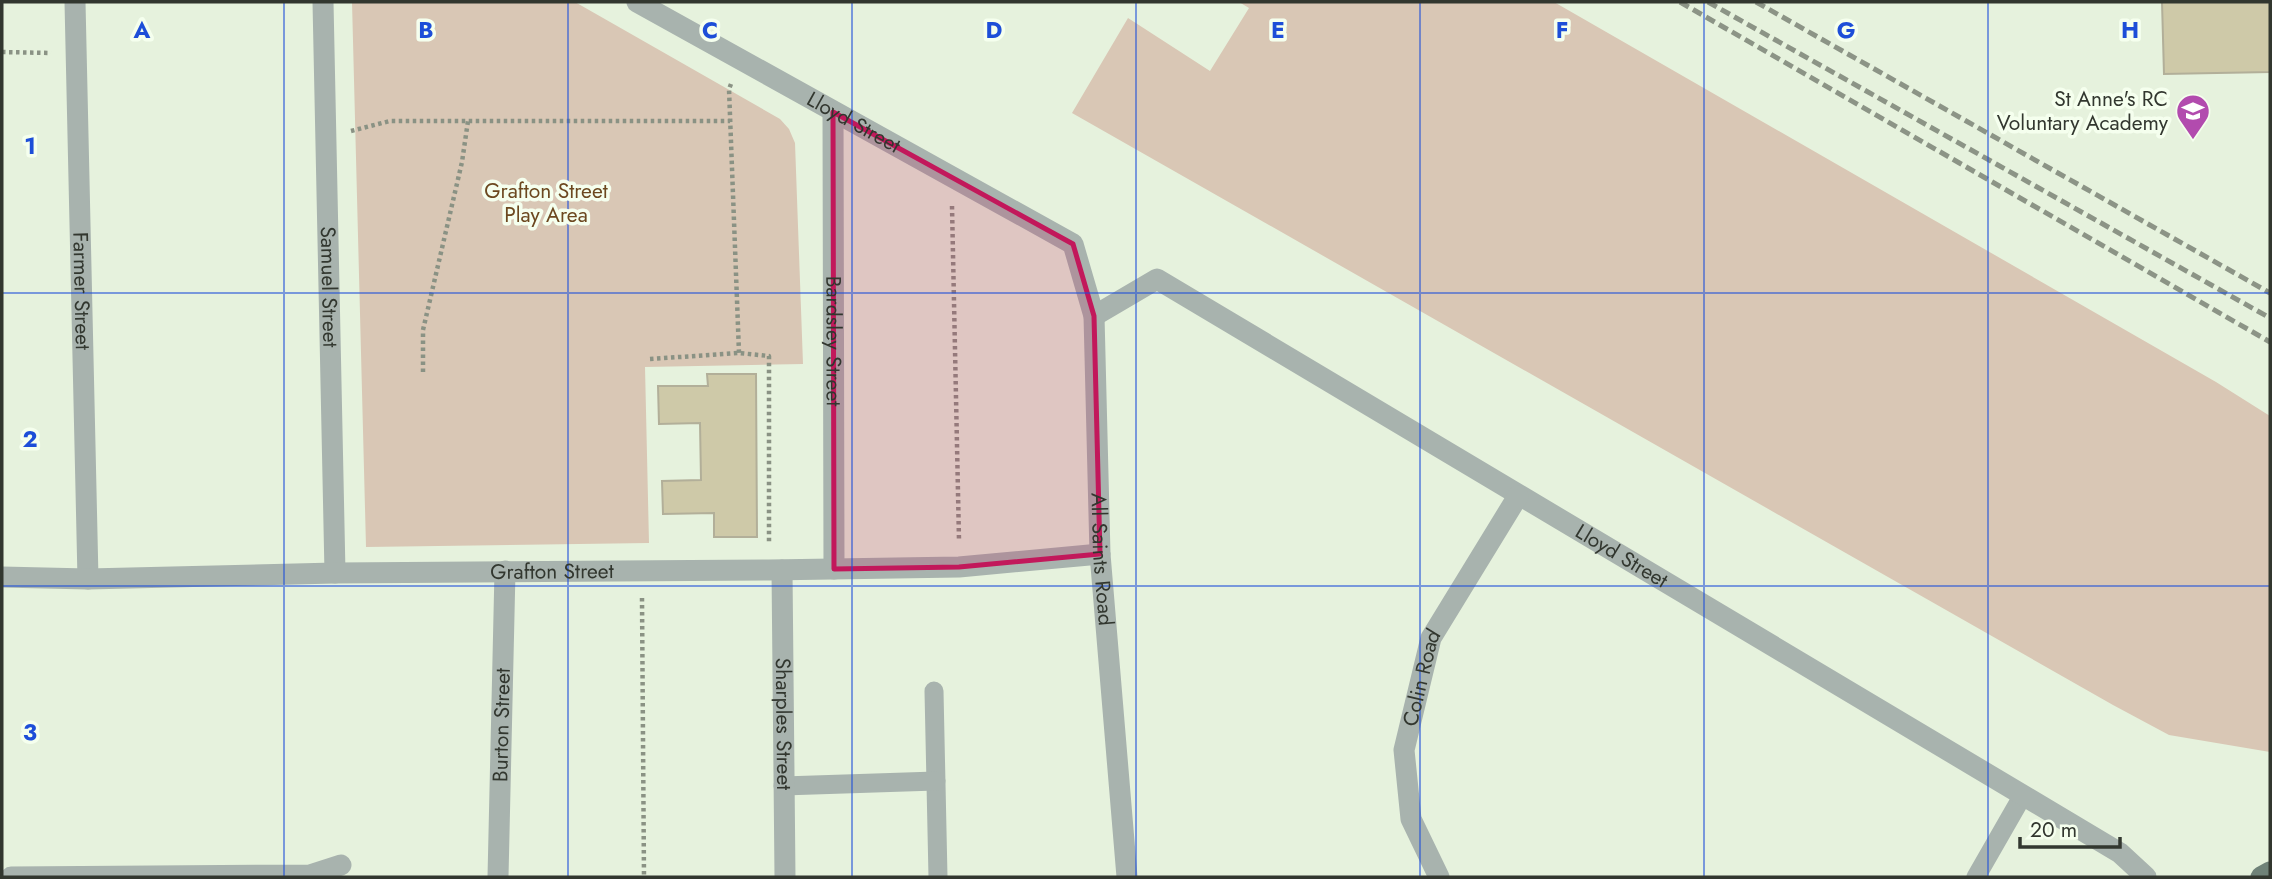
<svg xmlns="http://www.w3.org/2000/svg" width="2272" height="879" font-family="Jost,sans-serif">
  <rect width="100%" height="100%" fill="#e6f2dd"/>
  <g fill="#d9c7b5">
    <polygon points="352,2 575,2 780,119 789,129 795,143 803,364 645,367 649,543 366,547"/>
    <polygon points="1239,2 1554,2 2216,382 2270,416 2270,752 2169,735 2113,705 1072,113 1128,18 1210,71 1249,8"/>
  </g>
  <g fill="#cec9a8" stroke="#b2af99" stroke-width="2">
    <polygon points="2162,2 2270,2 2270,72 2164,74"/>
    <polygon points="707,374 756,374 757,537 714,537 714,513 663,514 662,481 701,480 700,423 659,424 658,386 708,386"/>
  </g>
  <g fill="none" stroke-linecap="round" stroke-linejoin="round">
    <g stroke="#8a9284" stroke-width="4.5" stroke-dasharray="3.5 3.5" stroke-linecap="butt">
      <polyline points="2,52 51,53"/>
      <polyline points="731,84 729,89 739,353"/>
      <polyline points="351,131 390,121 730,121"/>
      <polyline points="952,206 959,540"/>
      <polyline points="650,359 739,353 769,356 769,544"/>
      <polyline points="423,372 423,330 462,162 468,121"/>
      <polyline points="642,598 644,877"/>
    </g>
    <g stroke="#a8b3ae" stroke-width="19">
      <polyline points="934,691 938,877"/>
      <polyline points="783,786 936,781"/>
      <polyline points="1976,877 2023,795"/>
    </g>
    <g stroke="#a8b3ae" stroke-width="21">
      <path id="s1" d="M75,2l13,577"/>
      <path id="s2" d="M323,2l12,571"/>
      <path id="s3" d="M637,2l436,242 21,72 6,238 27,323"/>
      <path id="s4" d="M833,112l1,457"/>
      <path id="s5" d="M1094,316l63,-37 963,574 26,24"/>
      <path id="s6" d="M782,570l3,307"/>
      <path id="s7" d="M2,577l86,2 247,-6 434,-3 190,-3 141,-13"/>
      <polyline points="11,877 310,875 341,865"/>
      <path id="s8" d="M498,877l7,-306"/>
      <path id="s9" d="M1439,877l-28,-58 -7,-69 27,-112 87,-142"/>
    </g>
    <polyline stroke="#6f8278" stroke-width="21" points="2261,877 2270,872"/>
    <g stroke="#8c9486" stroke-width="5" stroke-dasharray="10 5" stroke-linecap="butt">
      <polyline points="1680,2 2270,342"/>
      <polyline points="1708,2 2270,318"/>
      <polyline points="1756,2 2270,293"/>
    </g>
  </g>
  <path fill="#c2185b" fill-opacity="0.2" stroke="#c2185b" stroke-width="5" stroke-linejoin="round" d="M833,112l240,132 21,72 6,238 -141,13 -125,2z"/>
  <path fill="none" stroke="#1d4ed8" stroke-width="2" stroke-opacity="0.55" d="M284,2v875M568,2v875M852,2v875M1136,2v875M1420,2v875M1704,2v875M1988,2v875M2,293h2268M2,586h2268"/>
  <defs>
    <g id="school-pin" transform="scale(1.75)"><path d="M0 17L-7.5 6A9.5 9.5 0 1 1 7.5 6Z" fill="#b24bae" stroke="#f5ffee"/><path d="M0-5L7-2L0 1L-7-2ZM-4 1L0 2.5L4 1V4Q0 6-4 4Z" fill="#fff"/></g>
  </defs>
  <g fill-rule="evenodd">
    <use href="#school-pin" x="2193" y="111"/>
  </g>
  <g text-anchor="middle" stroke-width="7" stroke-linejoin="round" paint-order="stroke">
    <g font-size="21" fill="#32372f" stroke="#f5ffee" text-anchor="end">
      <text x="2168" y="106">St Anne's RC<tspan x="2168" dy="24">Voluntary Academy</tspan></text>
    </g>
    <g font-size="21" fill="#32372f" stroke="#f5ffee">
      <text dy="7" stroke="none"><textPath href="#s3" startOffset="248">Lloyd Street</textPath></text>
      <text dy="7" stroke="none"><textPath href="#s2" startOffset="285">Samuel Street</textPath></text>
      <text dy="7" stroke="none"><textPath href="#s1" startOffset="289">Farmer Street</textPath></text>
      <text dy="7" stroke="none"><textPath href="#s4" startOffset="229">Bardsley Street</textPath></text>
      <text dy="7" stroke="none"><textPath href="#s5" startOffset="614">Lloyd Street</textPath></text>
      <text dy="7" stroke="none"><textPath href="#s3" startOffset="817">All Saints Road</textPath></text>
      <text dy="7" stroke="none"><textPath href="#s7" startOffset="550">Grafton Street</textPath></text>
      <text dy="7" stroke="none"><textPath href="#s9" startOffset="208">Colin Road</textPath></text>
      <text dy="7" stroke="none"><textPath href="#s8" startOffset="152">Burton Street</textPath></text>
      <text dy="7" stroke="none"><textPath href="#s6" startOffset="154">Sharples Street</textPath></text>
    </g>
    <g font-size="21" fill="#6c481f" stroke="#f5ffee">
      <text x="546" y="198">Grafton Street<tspan x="546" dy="24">Play Area</tspan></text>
    </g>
  </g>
  <g font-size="23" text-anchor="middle" font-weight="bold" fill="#1d4ed8" stroke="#f5ffee" stroke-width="7" stroke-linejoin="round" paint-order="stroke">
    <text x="142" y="38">A</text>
    <text x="426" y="38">B</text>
    <text x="710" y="38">C</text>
    <text x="994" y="38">D</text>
    <text x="1278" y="38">E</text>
    <text x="1562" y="38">F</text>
    <text x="1846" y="38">G</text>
    <text x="2130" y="38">H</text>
    <text x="30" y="154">1</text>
    <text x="30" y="447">2</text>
    <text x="30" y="740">3</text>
  </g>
  <rect width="2272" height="879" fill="none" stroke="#32372f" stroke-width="7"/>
  <path d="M2020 837v10h100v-10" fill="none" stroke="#32372f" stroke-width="3.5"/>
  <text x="2030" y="837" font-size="21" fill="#32372f" stroke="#f5ffee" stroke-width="5" paint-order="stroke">20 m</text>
</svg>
